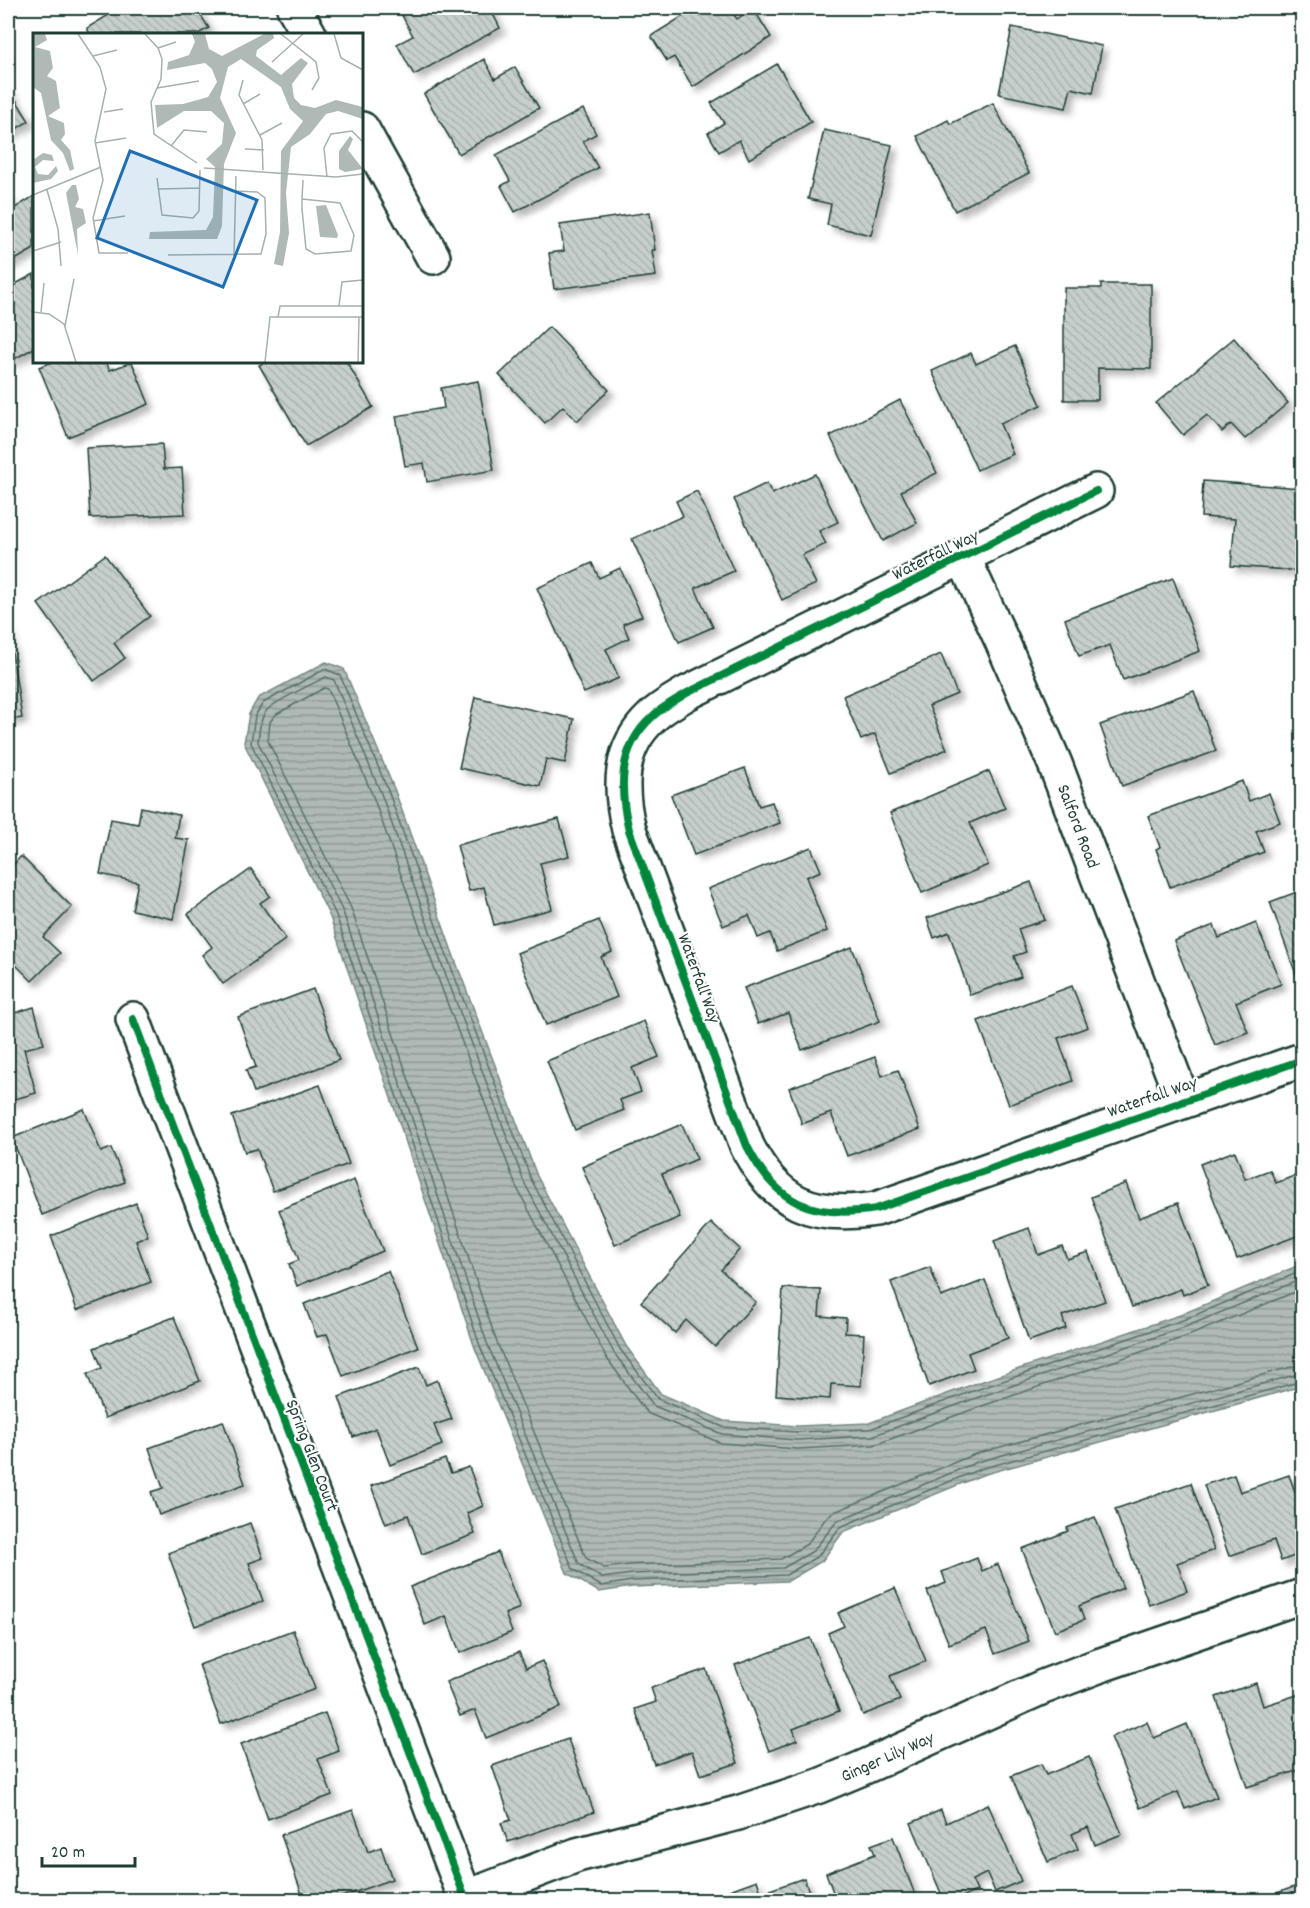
<svg xmlns="http://www.w3.org/2000/svg" width="1310" height="1908" font-family="Dekko,sans-serif">
  <defs>
    <pattern id="water-rules" width="6" height="5" patternUnits="userSpaceOnUse" patternTransform="scale(1.5)"><rect width="6" height="5" fill="#afbab7"/><path d="M0 2.5h6" fill="none" stroke="#8e9896"/></pattern>
    <pattern id="building-back-hatch" width="6" height="6" patternUnits="userSpaceOnUse" patternTransform="scale(1.5)"><rect width="6" height="6" fill="#c7cfcc"/><path d="M-1 5l2 2M0 0l6 6M5-1l2 2" fill="none" stroke="#aab3b0"/></pattern>
    <filter id="shadow"><feDropShadow dx="5.5" dy="5.5" stdDeviation="3" flood-color="#0004"/></filter>
  </defs>
  <rect width="100%" height="100%" fill="#fff"/>
  <filter id="ink" filterUnits="userSpaceOnUse"><feTurbulence type="fractalNoise" baseFrequency=".0167" numOctaves="2"/><feDisplacementMap in="SourceGraphic" scale="12" xChannelSelector="R" yChannelSelector="G"/><feConvolveMatrix kernelMatrix="1 2 1 2 8 2 1 2 1" color-interpolation-filters="sRGB"/></filter>
  <g filter="url(#ink)">
    <polygon fill="url(#water-rules)" stroke="#758883" stroke-width="1.5" points="326,662 344,669 395,791 454,957 537,1176 626,1346 661,1394 724,1421 798,1426 869,1423 974,1384 1180,1315 1302,1264 1302,1386 982,1475 843,1532 822,1561 788,1581 632,1587 599,1592 567,1573 475,1348 330,917 244,743 249,714 258,698"/>
    <g fill="none" stroke-linecap="round" stroke-linejoin="round">
      <g stroke="#596f68" stroke-width="1.5">
        <polyline points="1302,1271 1183,1320 976,1390 870,1429 797,1432 723,1427 658,1399 620,1349 531,1179 448,959 389,793 340,675 325,669 263,703 255,716 251,743 336,915 480,1346 573,1569 601,1586 632,1581 786,1575 818,1556 840,1527 980,1469 1302,1381"/>
        <path d="M1302,1279l-117,48 -206,70 -107,39 -75,4 -75,-6 -68,-28 -40,-53 -90,-171 -83,-220 -59,-166 -48,-116 -8,-3c-12,6 -51,24 -59,33 -7,8 -8,22 -9,32l85,170 144,431 92,221 23,14 30,-4 151,-6 30,-17 24,-30 140,-59 325,-89"/>
        <polyline points="1302,1289 1188,1336 982,1406 874,1445 797,1449 721,1443 649,1414 643,1408 606,1357 516,1186 433,965 374,799 328,689 324,688 275,715 270,722 268,741 351,908 496,1340 586,1558 604,1568 631,1565 781,1559 807,1544 826,1518 832,1513 975,1454 1302,1364"/>
      </g>
    </g>
    <g fill="url(#building-back-hatch)" stroke="#1f3d34" stroke-width="1.5" filter="url(#shadow)">
      <polygon points="120,8 196,8 209,28 198,34 90,34 87,28"/>
      <polygon points="404,8 490,8 500,28 414,75 397,44 413,36 399,10"/>
      <polygon points="696,8 729,8 737,19 753,8 771,37 693,87 674,57 667,61 651,36"/>
      <polygon points="1012,27 1102,46 1093,93 1071,88 1066,108 999,94"/>
      <polygon points="484,59 495,79 515,67 539,108 459,154 424,94"/>
      <polygon points="777,64 811,122 749,159 739,140 719,152 708,133 724,123 711,103"/>
      <polygon points="8,87 29,121 8,134"/>
      <polygon points="993,103 1029,173 955,211 917,136 948,120 950,124"/>
      <polygon points="583,109 596,134 583,141 598,168 515,212 501,186 510,181 496,155"/>
      <polygon points="824,130 892,145 871,235 827,225 831,204 808,199"/>
      <polygon points="8,195 15,208 34,196 34,249 8,264"/>
      <polygon points="650,212 655,250 652,250 656,276 554,289 549,253 564,251 560,225"/>
      <polygon points="34,274 34,348 9,362 8,288"/>
      <polygon points="1101,284 1151,284 1151,369 1098,368 1098,400 1064,400 1064,288 1101,288"/>
      <polygon points="549,327 609,390 577,421 563,406 545,423 499,375"/>
      <polygon points="1234,338 1288,403 1245,439 1231,424 1222,432 1207,415 1183,435 1156,403"/>
      <polygon points="1015,346 1041,405 1000,424 1013,454 977,470 932,371 971,353 976,364"/>
      <polygon points="52,362 106,362 110,370 132,362 149,404 68,437 39,367"/>
      <polygon points="265,362 347,362 373,407 306,446 259,365"/>
      <polygon points="478,381 494,470 427,482 424,463 405,466 396,416 444,408 441,388"/>
      <polygon points="900,400 937,473 901,491 917,523 883,541 830,436"/>
      <polygon points="162,444 164,469 182,468 185,514 90,518 86,448"/>
      <polygon points="815,474 838,522 819,531 826,544 802,555 816,584 782,600 734,499 767,483 772,494"/>
      <polygon points="1203,481 1302,488 1302,571 1231,566 1235,519 1201,517"/>
      <polygon points="697,491 734,571 695,588 713,627 679,642 632,539 683,516 676,501"/>
      <polygon points="105,555 150,616 114,643 125,658 94,681 38,604"/>
      <polygon points="592,563 599,578 620,568 642,616 623,624 629,638 606,649 619,678 584,693 537,588"/>
      <polygon points="1173,578 1200,651 1123,680 1110,645 1079,656 1065,619"/>
      <polygon points="8,625 22,718 8,720"/>
      <polygon points="941,654 957,694 929,706 947,749 891,773 875,734 861,740 843,696"/>
      <polygon points="1194,691 1216,751 1122,786 1100,725"/>
      <polygon points="475,697 574,719 565,763 546,759 540,786 459,768"/>
      <polygon points="745,768 759,806 772,802 780,823 694,855 671,795"/>
      <polygon points="989,771 1005,808 970,823 988,865 922,893 890,813"/>
      <polygon points="1242,781 1249,801 1269,793 1280,822 1256,831 1264,852 1170,887 1156,849 1160,847 1148,816"/>
      <polygon points="141,807 179,815 175,838 189,840 173,919 132,910 138,882 100,874 111,819 138,824"/>
      <polygon points="559,819 569,856 540,863 552,909 494,925 484,887 469,891 457,845"/>
      <polygon points="811,847 821,871 806,877 827,931 777,951 770,933 758,938 749,915 723,926 708,889"/>
      <polygon points="21,856 72,907 43,937 60,953 32,981 8,957 8,897 10,894 8,891 8,871"/>
      <polygon points="251,869 270,896 260,903 286,939 223,984 202,955 212,947 188,914"/>
      <polygon points="1031,882 1045,920 1018,929 1026,952 1014,956 1021,977 970,995 949,932 934,938 927,918"/>
      <polygon points="1302,890 1302,991 1270,902"/>
      <polygon points="599,920 612,952 601,957 617,997 546,1025 517,953"/>
      <polygon points="1256,923 1281,984 1236,1002 1248,1032 1215,1045 1174,941 1214,925 1219,938"/>
      <polygon points="852,947 880,1021 802,1050 788,1013 758,1024 744,988"/>
      <polygon points="1072,986 1088,1027 1058,1038 1073,1081 1009,1105 978,1021"/>
      <polygon points="313,989 339,1060 254,1092 246,1070 256,1067 238,1017"/>
      <polygon points="34,1007 44,1044 24,1049 36,1093 8,1101 8,1015"/>
      <polygon points="644,1021 659,1057 632,1068 641,1092 620,1100 624,1110 575,1130 547,1061"/>
      <polygon points="875,1057 882,1076 898,1070 920,1129 847,1156 831,1113 802,1124 789,1088"/>
      <polygon points="320,1085 349,1164 273,1191 257,1149 245,1152 232,1116"/>
      <polygon points="84,1109 101,1152 111,1148 125,1182 42,1215 12,1138"/>
      <polygon points="682,1124 697,1159 662,1174 680,1217 615,1245 582,1167"/>
      <polygon points="1235,1151 1245,1179 1270,1170 1276,1183 1294,1176 1302,1197 1302,1234 1237,1259 1200,1164"/>
      <polygon points="354,1180 383,1251 297,1286 289,1264 299,1260 279,1210"/>
      <polygon points="1126,1183 1139,1218 1178,1203 1208,1285 1183,1295 1181,1289 1132,1307 1091,1197"/>
      <polygon points="136,1203 148,1236 136,1241 151,1282 77,1310 51,1236"/>
      <polygon points="711,1223 740,1249 721,1270 756,1302 715,1347 686,1320 675,1333 641,1302"/>
      <polygon points="1029,1228 1038,1255 1062,1246 1067,1259 1088,1252 1105,1301 1062,1316 1066,1328 1029,1341 994,1241"/>
      <polygon points="930,1267 941,1297 985,1280 1008,1338 968,1353 974,1369 929,1386 891,1282"/>
      <polygon points="388,1271 418,1347 343,1376 327,1334 317,1337 304,1304"/>
      <polygon points="783,1288 821,1290 819,1316 846,1318 845,1333 864,1334 861,1386 831,1384 830,1399 776,1395"/>
      <polygon points="174,1317 200,1381 105,1418 87,1374 102,1368 94,1348"/>
      <polygon points="419,1367 426,1385 437,1380 452,1419 434,1425 442,1445 390,1465 376,1428 353,1437 339,1397"/>
      <polygon points="223,1421 245,1484 159,1515 151,1492 163,1488 149,1448"/>
      <polygon points="445,1459 451,1473 469,1467 483,1506 467,1513 475,1534 422,1554 408,1515 386,1524 371,1486"/>
      <polygon points="1234,1475 1240,1492 1289,1475 1302,1512 1302,1553 1281,1561 1274,1540 1229,1556 1204,1485"/>
      <polygon points="1191,1483 1214,1550 1177,1563 1187,1591 1149,1605 1115,1509"/>
      <polygon points="1095,1517 1123,1588 1079,1606 1084,1620 1055,1631 1022,1549 1068,1531 1067,1528"/>
      <polygon points="250,1523 263,1558 249,1563 263,1601 195,1626 168,1553"/>
      <polygon points="498,1552 520,1608 505,1614 512,1632 460,1653 446,1616 425,1625 410,1587"/>
      <polygon points="977,1558 982,1571 998,1564 1029,1641 995,1654 986,1630 949,1644 927,1591 946,1583 942,1572"/>
      <polygon points="895,1588 926,1661 890,1676 900,1700 863,1715 828,1633 844,1626 838,1613"/>
      <polygon points="293,1630 315,1689 221,1724 199,1665"/>
      <polygon points="810,1638 839,1711 793,1729 797,1740 769,1751 735,1665"/>
      <polygon points="519,1652 526,1668 542,1661 561,1707 486,1738 475,1710 460,1716 446,1682"/>
      <polygon points="706,1669 738,1763 700,1775 692,1751 654,1764 635,1709 656,1702 651,1688"/>
      <polygon points="1256,1683 1263,1706 1300,1694 1302,1701 1302,1751 1296,1753 1302,1769 1247,1787 1216,1697"/>
      <polygon points="325,1713 339,1751 318,1759 332,1795 268,1819 241,1744"/>
      <polygon points="1147,1722 1154,1738 1187,1724 1217,1797 1185,1809 1178,1792 1140,1808 1111,1737"/>
      <polygon points="568,1739 594,1812 508,1842 501,1823 511,1820 492,1766"/>
      <polygon points="1089,1757 1122,1834 1095,1845 1088,1827 1072,1834 1078,1849 1048,1862 1011,1776 1041,1764 1046,1775"/>
      <polygon points="988,1804 1021,1881 995,1892 987,1873 972,1880 977,1891 955,1900 944,1900 911,1823 941,1810 946,1823"/>
      <polygon points="353,1810 368,1852 381,1847 392,1879 333,1900 304,1900 281,1835"/>
      <polygon points="893,1837 917,1900 836,1900 826,1873 875,1854 871,1845"/>
      <polygon points="804,1878 812,1900 727,1900 724,1892 757,1880 761,1893"/>
      <polygon points="1302,1884 1302,1900 1264,1900 1263,1898"/>
    </g>
    <g fill="none" stroke-linecap="round" stroke-linejoin="round">
      <g stroke="#1f3d34" stroke-width="38">
        <g id="minor">
          <polyline points="294,8 309,34"/>
          <polyline points="362,129 433,257"/>
          <path d="M1096,491l-409,202c-11,7 -25,14 -35,24 -34,31 -33,72 -23,113l118,316c29,58 66,73 129,63l426,-149"/>
          <polyline points="963,557 1001,639 1055,764 1183,1101"/>
          <polyline points="133,1019 466,1900"/>
          <polyline points="465,1898 577,1855 738,1813 819,1786 860,1769 1043,1687 1098,1666 1302,1596"/>
        </g>
      </g>
      <use href="#minor" stroke="#fff" stroke-width="33"/>
      <g stroke="#fff" stroke-width="11">
        <g id="cycleway">
          <path d="M1096,491l-409,202c-11,7 -25,14 -35,24 -34,31 -33,72 -23,113l118,316c29,58 66,73 129,63l426,-149"/>
          <polyline points="133,1019 466,1900"/>
        </g>
      </g>
      <use href="#cycleway" stroke="#00873e" stroke-width="8"/>
    </g>
  </g>
  <g text-anchor="middle" stroke-width="4.5" stroke-linejoin="round" paint-order="stroke">
    <g font-size="18" fill="#1f3d34" stroke="#fff">
      <text transform="translate(935 554) rotate(-26)" y="6">Waterfall Way</text>
      <text transform="translate(1079 826) rotate(69)" y="6">Salford Road</text>
      <text transform="translate(700 978) rotate(70)" y="6">Waterfall Way</text>
      <text transform="translate(1152 1096) rotate(-19)" y="6">Waterfall Way</text>
      <text transform="translate(313 1455) rotate(69)" y="6">Spring Glen Court</text>
      <text transform="translate(887 1756) rotate(-24)" y="6">Ginger Lily Way</text>
    </g>
  </g>
  <g transform="translate(33 33)">
    <rect width="330" height="330" fill="#fff"/>
    <path d="M0,1h12l2,6 -12,7 15,4 3,17 -6,8 9,5 4,27 -12,8 16,7 1,11 -4,6 9,10 4,19 -4,2 -7,-18 -12,-13 -10,-47 -8,-6zM159,1h13l4,15 13,7 42,-22h9l1,4 -17,12 -1,6 25,19 20,-17 7,5 -16,21 2,14 7,7 14,3 21,-8 27,7v12l-25,-8 -12,3 -16,20 -19,13 -5,46 3,40 -6,33 -9,-2 6,-32 1,-81 22,-30 -13,-12 -9,-22 -40,-28 -13,8 -8,31 16,35 -12,31 -2,62 -5,13h-68l1,-7 56,-2 7,-13 2,-50 -9,-8 16,-15 2,-21 -13,-12h-27l-27,17 -2,-23 28,-1 25,-7 9,-15 -5,-13 -7,-6 -38,7 1,-8 21,-7 6,-13zM317,103l3,3 -5,11 15,19 -18,3 -6,-3v-18zM10,120l9,2 2,6 -11,-1 -8,7 3,7 10,1 8,-9 2,5 -7,8 -18,4v-23zM39,152h4l3,14 -4,8 8,2 3,14 -9,6 1,26 -12,-62zM293,172l12,30 -1,3 -17,-1 -4,-31z" fill="#afbab7"/>
    <path fill="none" stroke="#a5b1ae" stroke-width="1.5" d="M45,1l22,33 6,22 -11,52 8,39 -10,38 6,35h29M112,1l13,14 4,11 -1,20 -10,23 3,32 43,29M248,1l35,28 3,16 -7,12M301,1l7,24 22,12M125,15l18,-6M60,23l24,-6M239,29l31,-28M210,47l-4,15 23,45 1,30M124,55l42,-7M210,71l17,-10M71,79l19,-3M227,102l22,-12M62,110l31,-5M138,113l13,-16 23,2M212,116l19,1M171,135l132,9 27,-3M294,144l-3,-29 7,-14 21,-3 11,11M124,145l5,37 31,3 6,-7 1,-41M125,156l42,-1M14,157l11,39 3,37M0,162l68,-28M269,166l38,4 14,32 -3,16 -36,3 -9,-5 -4,-40v-10l1,-19M60,188l32,-5M0,218l28,-9M135,222l93,-1 5,-20 -1,-36 -8,-6 -21,-1M201,223l2,-80M306,273l3,-24 21,-2M0,279l16,2 15,10 12,38M8,279l3,-29M245,284l2,-11h83M32,293l9,-47M232,329l5,-45h93M325,329l1,-45"/>
    <path fill="#1f6fb2" fill-opacity="0.15" stroke="#1f6fb2" stroke-width="3" d="M97,118l127,49 -34,87 -126,-49z"/>
    <rect width="330" height="330" fill="none" stroke="#1f3d34" stroke-width="3"/>
  </g>
  <rect width="1310" height="1908" fill="none" stroke="#fff" stroke-width="30"/>
  <rect x="15" y="15" width="1280" height="1878" fill="none" stroke="#1f3d34" stroke-width="2" filter="url(#ink)"/>
  <path d="M42 1857v9h93v-9" fill="none" stroke="#1f3d34" stroke-width="3"/>
  <text x="51" y="1857" font-size="18" fill="#1f3d34" stroke="#ffffff" stroke-width="4.5" paint-order="stroke">20 m</text>
</svg>
